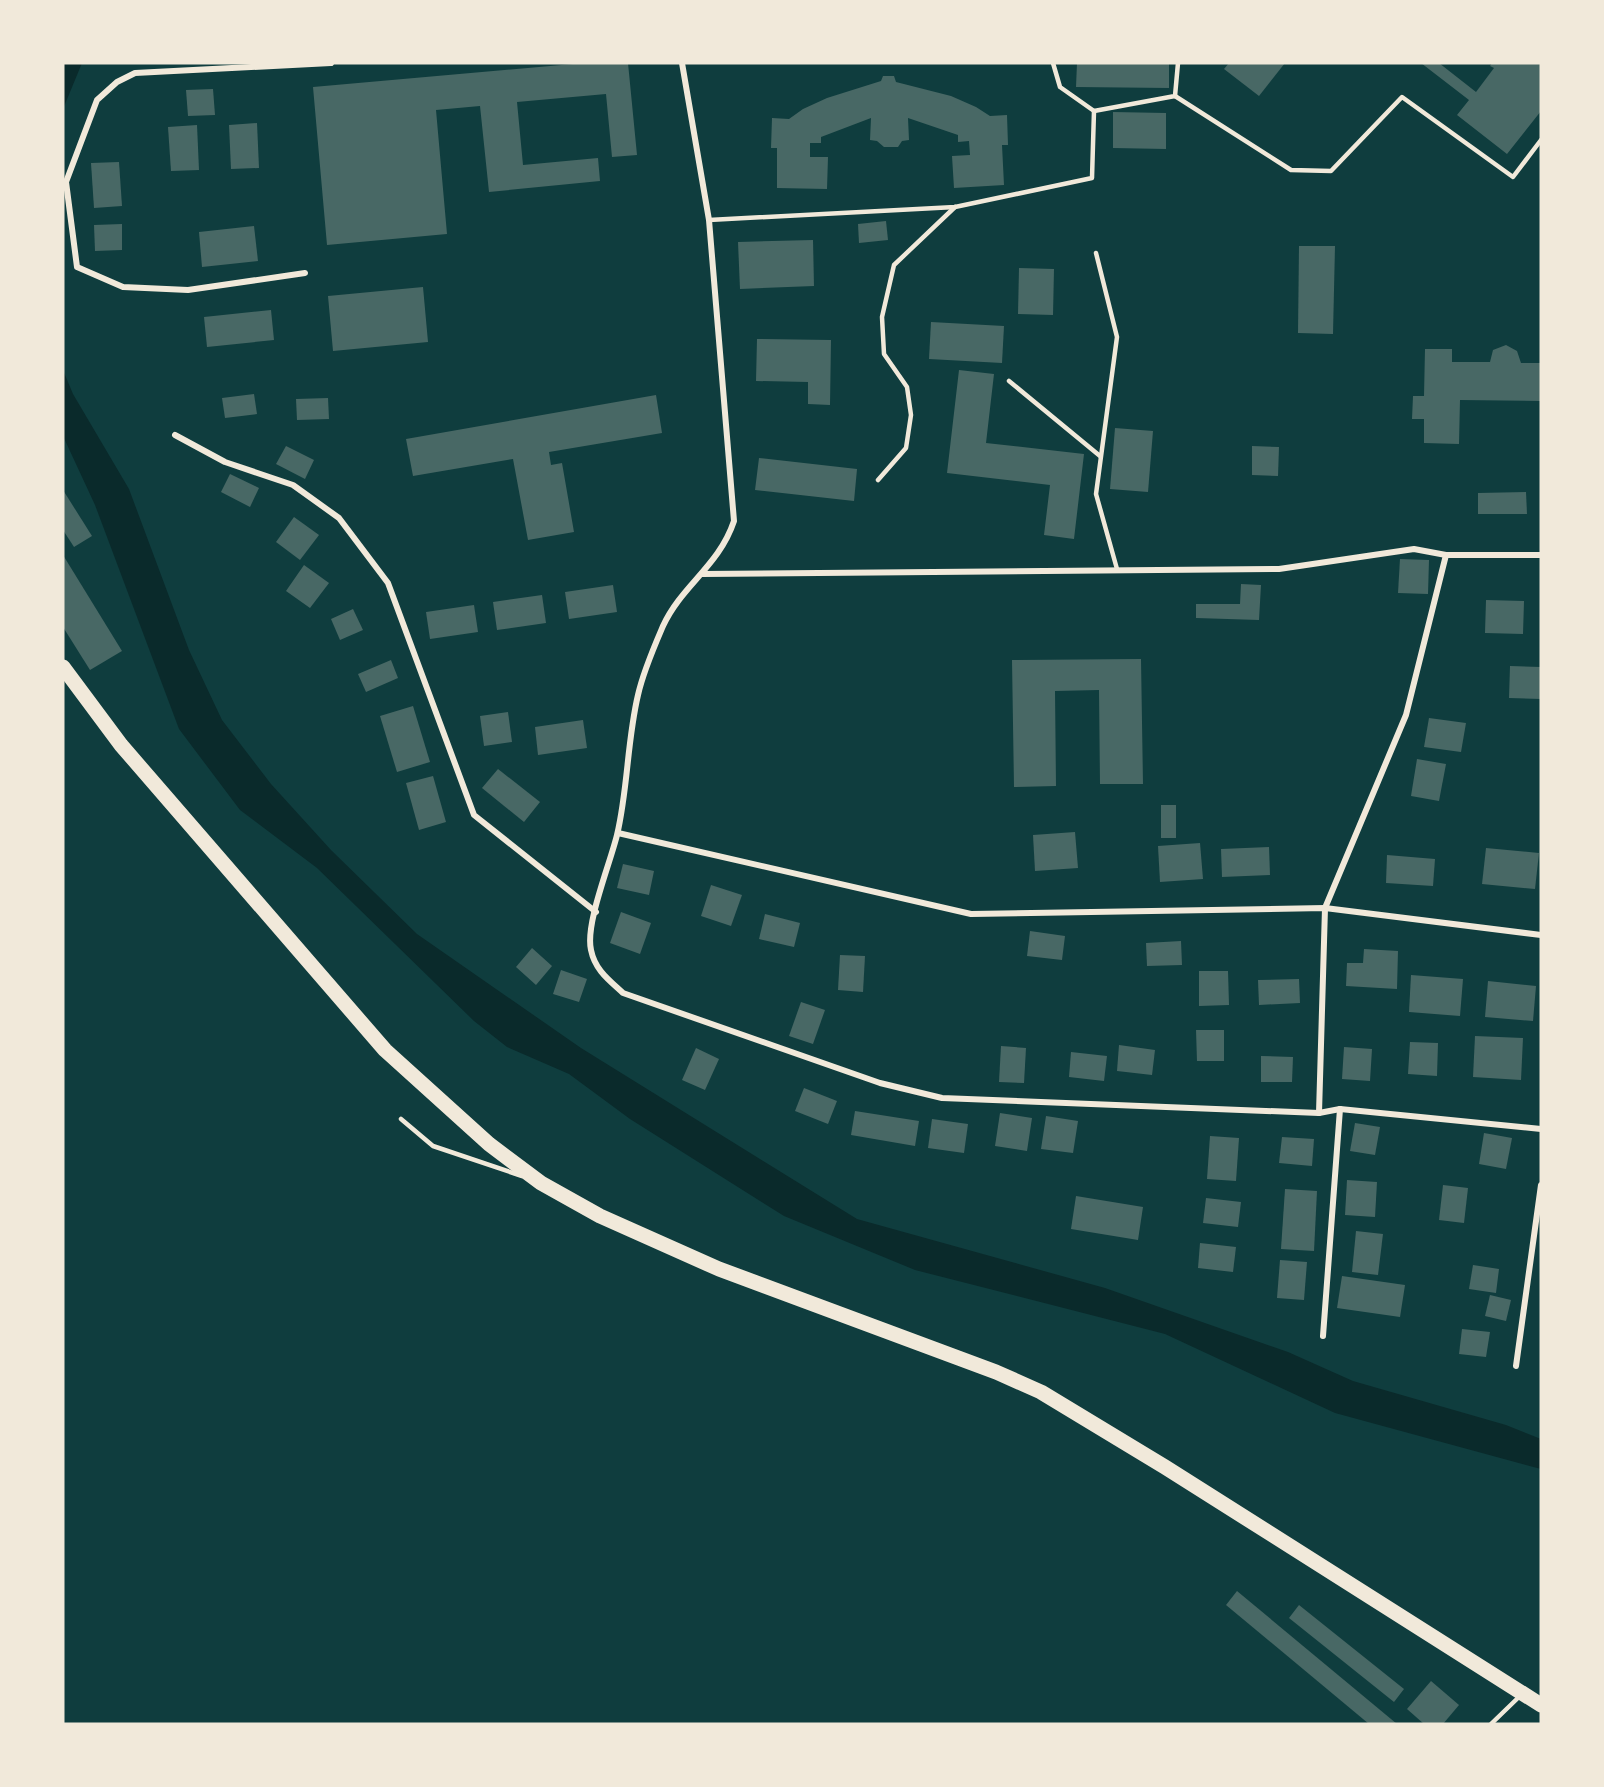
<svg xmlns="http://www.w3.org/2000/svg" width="1604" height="1787" font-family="Literata,serif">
  <rect width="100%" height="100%" fill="#0f3d3e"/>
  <g fill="#0a2a2b">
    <polygon points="63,63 82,63 63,109"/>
    <polygon points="63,370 73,394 129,489 189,650 222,720 271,784 331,850 417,934 581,1048 857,1219 1105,1288 1288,1352 1353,1381 1506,1425 1541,1439 1541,1469 1335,1413 1165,1334 915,1270 784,1216 630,1119 569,1074 507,1047 474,1021 317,868 240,810 179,729 95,505 63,436"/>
  </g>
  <g fill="#486865">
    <polygon points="584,63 628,63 637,155 612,157 606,94 517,102 523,165 598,158 600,181 489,192 480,106 436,110 447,234 327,245 313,87"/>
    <polygon points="1077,63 1169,63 1169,88 1076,87"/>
    <polygon points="1229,63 1285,63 1259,96 1224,69"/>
    <polygon points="1421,63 1439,63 1476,92 1494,68 1490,66 1492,63 1541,63 1541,111 1507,154 1457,115 1469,100"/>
    <polygon points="883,76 894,76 896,82 951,96 976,107 990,116 1007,115 1008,145 1002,145 1004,185 954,188 952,156 970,155 969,141 958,142 958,135 908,118 909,140 902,141 898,147 884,147 877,141 870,140 871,118 821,137 821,143 810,143 810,157 828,157 827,189 777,188 777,148 771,148 772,118 789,119 803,109 827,98 881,81"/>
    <polygon points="213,89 215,115 188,116 186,90"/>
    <polygon points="1113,112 1166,113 1166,149 1113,148"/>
    <polygon points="257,123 259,168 231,169 229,125"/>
    <polygon points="197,125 199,170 171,171 168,127"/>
    <polygon points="119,162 122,206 94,208 91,163"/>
    <polygon points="886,221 888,240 859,243 858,224"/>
    <polygon points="122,224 122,250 95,251 94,225"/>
    <polygon points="254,226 258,261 202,267 199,232"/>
    <polygon points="813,240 814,286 740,289 738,242"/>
    <polygon points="1299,246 1335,246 1333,334 1298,333"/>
    <polygon points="1019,268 1054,269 1053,315 1018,314"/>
    <polygon points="423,287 428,342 333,351 328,296"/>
    <polygon points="271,310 274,340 207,347 204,317"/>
    <polygon points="931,322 1004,326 1002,363 929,359"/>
    <polygon points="757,339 831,340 830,405 808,404 808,382 756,381"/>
    <polygon points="1506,345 1517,351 1521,363 1541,363 1541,401 1460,400 1459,444 1424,443 1424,419 1412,419 1413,396 1424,396 1425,349 1452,349 1452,362 1490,362 1493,350"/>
    <polygon points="959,370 994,374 986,443 1084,454 1074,539 1044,535 1050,485 947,473"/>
    <polygon points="254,394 257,414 225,418 222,398"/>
    <polygon points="656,395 662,433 549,452 551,465 562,463 574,532 528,540 513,459 413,476 406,439"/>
    <polygon points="328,398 329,419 297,420 296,399"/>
    <polygon points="1115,428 1153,431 1148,492 1110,489"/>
    <polygon points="286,446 314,460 305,479 276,464"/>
    <polygon points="1252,446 1279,447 1278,476 1252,475"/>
    <polygon points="759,458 857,469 854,501 755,490"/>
    <polygon points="230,474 259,488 250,507 221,492"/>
    <polygon points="63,490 92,536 74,547 63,530"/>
    <polygon points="1526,492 1527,514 1478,514 1478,493"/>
    <polygon points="294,517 319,535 300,560 276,542"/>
    <polygon points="63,555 122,651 90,670 63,627"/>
    <polygon points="1400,559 1429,560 1428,594 1398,593"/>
    <polygon points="304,565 329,583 310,608 286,591"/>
    <polygon points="1241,584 1261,585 1259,620 1196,618 1196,604 1240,604"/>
    <polygon points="613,585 617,612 569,619 565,592"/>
    <polygon points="542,595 546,623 497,630 493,602"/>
    <polygon points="1486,600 1524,601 1523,634 1485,633"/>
    <polygon points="474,605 478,632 430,639 426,612"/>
    <polygon points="353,609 363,630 340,640 331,619"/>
    <polygon points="1141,659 1143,784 1100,784 1099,690 1055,691 1056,786 1014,787 1012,660"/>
    <polygon points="391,660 398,678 366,692 358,674"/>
    <polygon points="1510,666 1541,667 1541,699 1509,698"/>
    <polygon points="413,706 430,762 397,772 380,716"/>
    <polygon points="508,712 512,742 484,746 480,716"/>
    <polygon points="1429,718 1466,723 1461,752 1424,747"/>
    <polygon points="583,720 587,748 538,755 535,727"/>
    <polygon points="1417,759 1446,764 1439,801 1411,796"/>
    <polygon points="498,769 540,802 524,822 482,788"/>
    <polygon points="433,776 446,822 419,830 406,783"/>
    <rect x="1161" y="805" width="15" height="33"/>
    <polygon points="1075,832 1078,868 1035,871 1033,835"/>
    <polygon points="1200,843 1203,879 1160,882 1158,846"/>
    <polygon points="1269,847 1270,875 1222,877 1221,849"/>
    <polygon points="1486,848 1539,853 1535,889 1482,884"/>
    <polygon points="1387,855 1435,859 1433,886 1386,883"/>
    <polygon points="623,864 654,871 649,895 617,888"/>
    <polygon points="711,885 742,895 731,926 701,916"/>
    <polygon points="621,912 651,923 640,954 610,943"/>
    <polygon points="765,914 800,923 794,947 759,939"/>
    <polygon points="1030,931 1065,936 1062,960 1027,956"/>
    <polygon points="1181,941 1182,965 1147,966 1146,943"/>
    <polygon points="532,948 552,966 536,985 516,967"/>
    <polygon points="1364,949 1398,951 1397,989 1346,986 1347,963 1363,963"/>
    <polygon points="840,955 865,956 863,992 838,990"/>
    <polygon points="561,970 587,979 579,1002 553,994"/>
    <polygon points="1199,971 1228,971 1229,1005 1199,1006"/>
    <polygon points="1411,975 1463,979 1460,1016 1409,1012"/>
    <polygon points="1299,979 1300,1003 1259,1005 1258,980"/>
    <polygon points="1488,981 1536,986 1533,1021 1485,1017"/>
    <polygon points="801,1002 825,1010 813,1044 789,1036"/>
    <polygon points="1196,1030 1224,1030 1224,1061 1197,1061"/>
    <polygon points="1475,1036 1523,1038 1521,1080 1473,1077"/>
    <polygon points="1410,1042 1438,1043 1437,1076 1408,1074"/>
    <polygon points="1119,1045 1155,1050 1152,1075 1117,1071"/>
    <polygon points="1001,1046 1026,1048 1024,1083 999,1082"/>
    <polygon points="1344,1047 1372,1049 1370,1081 1342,1079"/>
    <polygon points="696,1048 719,1059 705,1090 682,1080"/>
    <polygon points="1071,1052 1107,1056 1104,1081 1069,1077"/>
    <polygon points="1261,1056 1293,1057 1292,1082 1261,1082"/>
    <polygon points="804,1088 837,1101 828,1124 795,1111"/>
    <polygon points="855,1111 919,1121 915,1146 851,1135"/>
    <polygon points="1000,1113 1032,1118 1027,1151 995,1146"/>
    <polygon points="1046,1116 1078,1121 1073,1153 1041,1149"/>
    <polygon points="932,1119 968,1124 964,1153 928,1148"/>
    <polygon points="1355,1123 1380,1127 1375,1155 1350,1151"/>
    <polygon points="1484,1133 1512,1138 1506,1169 1479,1164"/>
    <polygon points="1210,1136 1239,1138 1236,1181 1207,1179"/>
    <polygon points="1282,1137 1314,1139 1312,1166 1279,1163"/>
    <polygon points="1347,1180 1377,1182 1375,1217 1345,1215"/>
    <polygon points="1443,1185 1468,1188 1464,1223 1439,1220"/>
    <polygon points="1285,1189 1317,1191 1314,1251 1281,1249"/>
    <polygon points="1076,1196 1143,1207 1138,1240 1071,1229"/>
    <polygon points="1206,1198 1241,1202 1238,1227 1203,1223"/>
    <polygon points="1356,1231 1383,1234 1378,1275 1352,1272"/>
    <polygon points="1200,1243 1236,1247 1233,1272 1198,1268"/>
    <polygon points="1280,1260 1307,1262 1304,1300 1277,1298"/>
    <polygon points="1473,1265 1499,1269 1496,1293 1469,1289"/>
    <polygon points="1342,1276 1405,1285 1400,1317 1337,1308"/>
    <polygon points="1490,1295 1511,1300 1506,1321 1485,1316"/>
    <polygon points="1462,1329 1490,1332 1486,1357 1459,1354"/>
    <polygon points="1237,1591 1397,1724 1369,1724 1226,1605"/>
    <polygon points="1299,1605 1404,1689 1394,1702 1289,1618"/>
    <polygon points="1431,1681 1459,1705 1443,1724 1424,1724 1407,1709"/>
  </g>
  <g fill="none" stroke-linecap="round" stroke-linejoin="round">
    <g stroke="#f1e9da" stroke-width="4.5">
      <polyline points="1053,63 1060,87 1094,111 1175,96 1178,63"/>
      <polyline points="1175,96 1291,170 1331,171 1402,97 1513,177 1541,140"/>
      <polyline points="709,220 955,207 1092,178 1094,111"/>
      <polyline points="1096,253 1117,337 1096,494 1117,569"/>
      <polyline points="1009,381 1100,456"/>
      <polyline points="878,480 906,448 911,415 907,387 884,354 882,317 894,265 955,207"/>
      <polyline points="401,1119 433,1146 522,1176"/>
      <polyline points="1491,1724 1521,1695"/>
    </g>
    <g stroke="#f1e9da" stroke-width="6">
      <path d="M682,63l27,157 25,301c-15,45 -52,64 -71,105 -9,21 -20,46 -25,69 -11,46 -10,94 -21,140 -7,29 -32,89 -26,115 4,20 18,30 32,43l257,90 62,15 377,15 21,-4 201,20"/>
      <polyline points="305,273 188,290 123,287 77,267 66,182 97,100 117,82 135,73 331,63"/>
      <polyline points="175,435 225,462 293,485 339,518 388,583 474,815 596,912"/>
      <polyline points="702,574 1279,569 1414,549 1446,555 1541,555"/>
      <polyline points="618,833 971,914 1325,908 1541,935"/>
      <polyline points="1319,1113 1325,908 1406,715 1446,555"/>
      <polyline points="1323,1336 1340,1109"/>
      <polyline points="1516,1366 1541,1185"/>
    </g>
    <polyline stroke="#f1e9da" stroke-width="15" points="63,667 121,745 385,1050 489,1144 541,1183 600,1216 719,1269 996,1372 1041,1392 1165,1467 1541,1705"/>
  </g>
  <rect width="1604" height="1787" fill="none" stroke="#f1e9da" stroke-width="129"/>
</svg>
